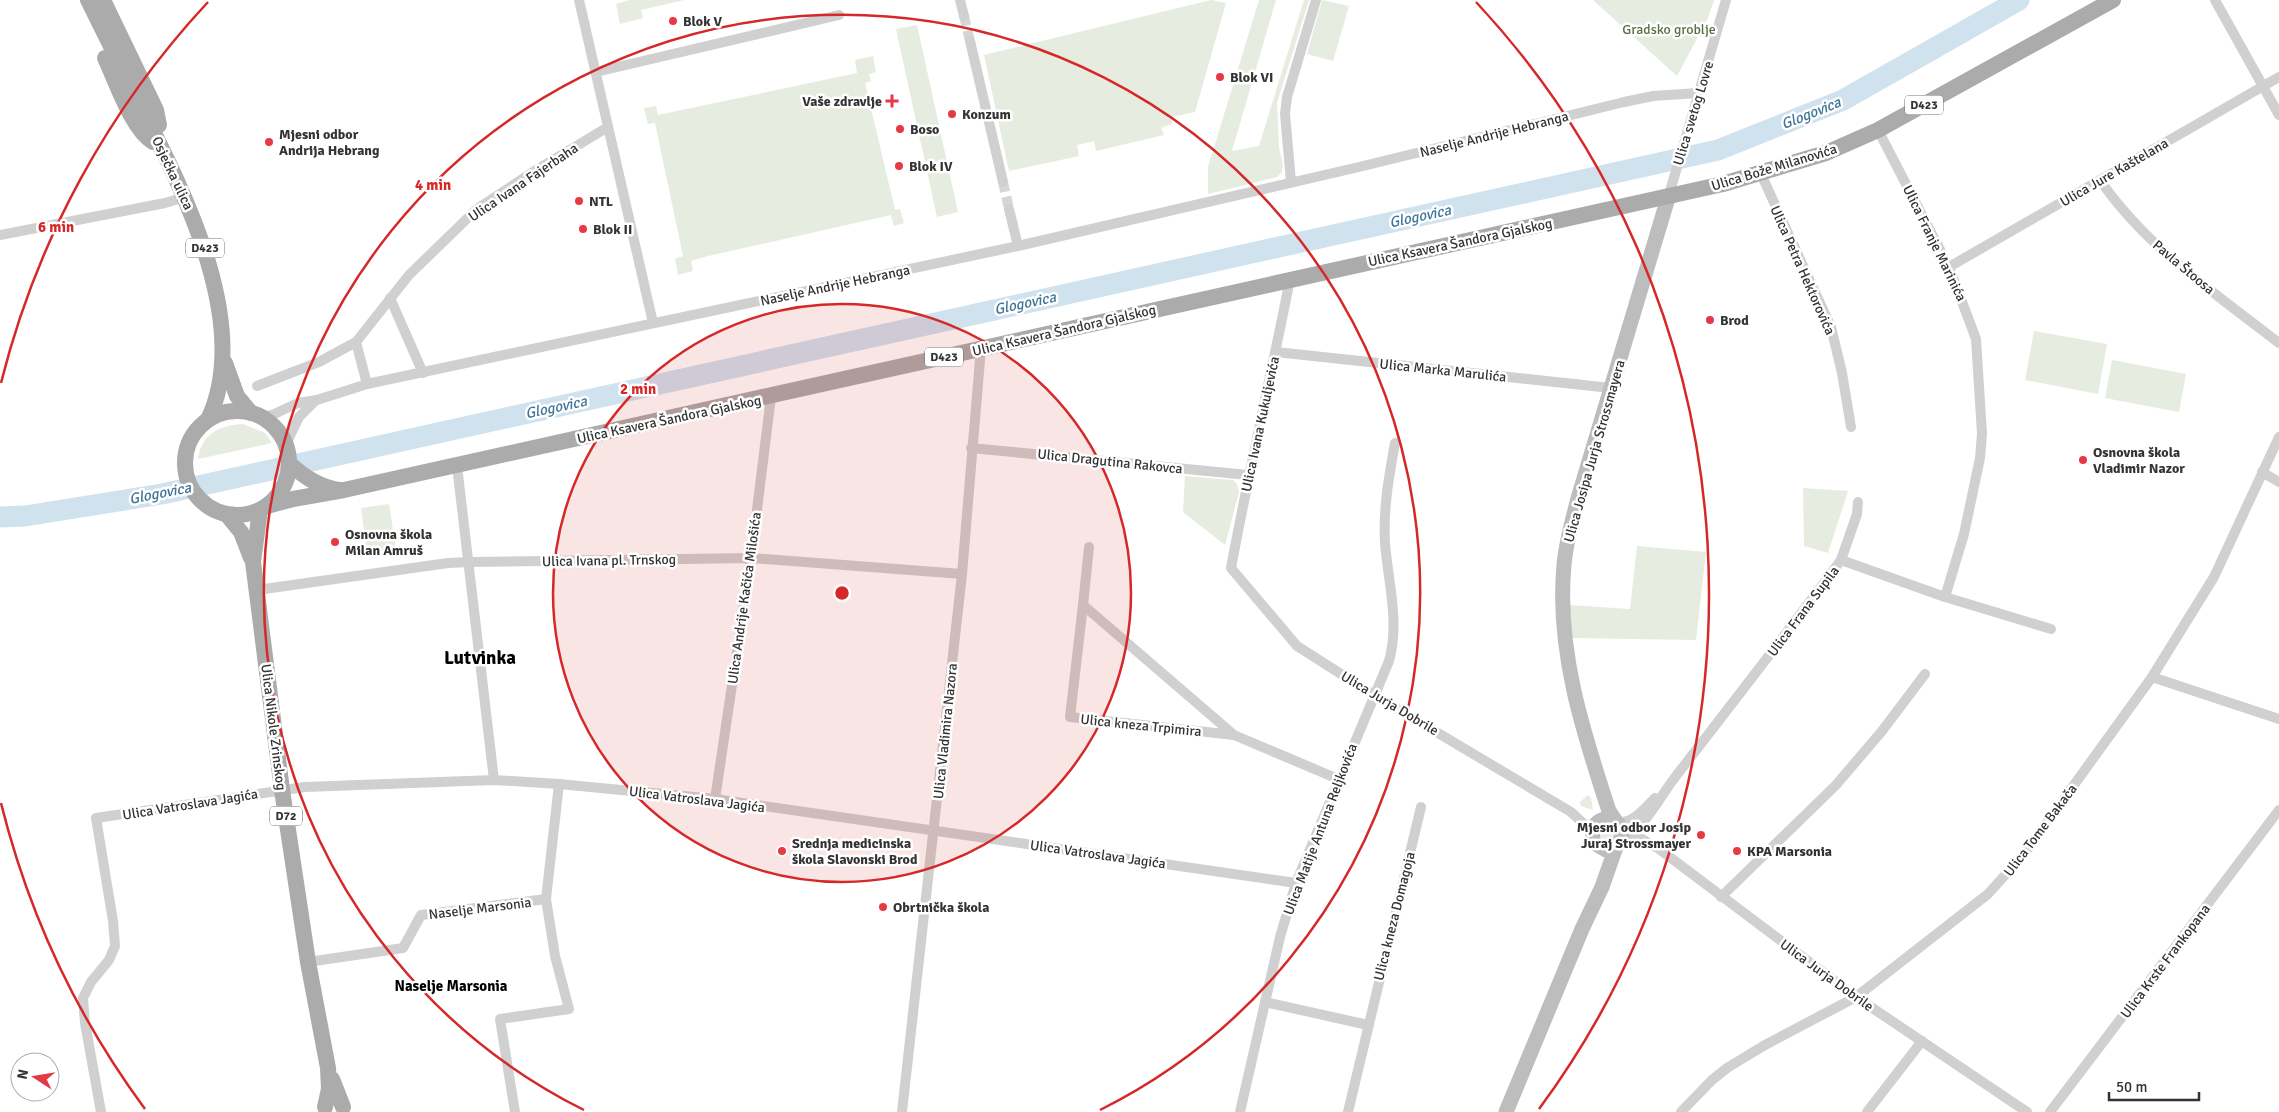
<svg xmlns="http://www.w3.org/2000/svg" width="2279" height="1112" font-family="Signika,sans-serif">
  <rect width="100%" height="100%" fill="#fff"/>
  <g fill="#e6ecdf">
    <polygon points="629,0 684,0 641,10 643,18 620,24 616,4"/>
    <polygon points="1211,0 1226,3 1195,112 1172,117 1172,124 1161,128 1164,135 1096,151 1094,141 1077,145 1079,156 1009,171 984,55"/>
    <polygon points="1259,0 1276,0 1232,151 1259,146 1304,0 1309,0 1277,103 1279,148 1283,164 1282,172 1277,177 1208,194 1208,167"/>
    <polygon points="1322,0 1349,6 1333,61 1307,54"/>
    <polygon points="1593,0 1714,0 1708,18 1677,76"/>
    <polygon points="917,25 958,212 937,217 896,29"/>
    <polygon points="873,56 876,72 869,74 871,81 865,83 895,210 900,209 904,223 894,226 891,215 708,256 691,261 693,271 678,275 675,259 683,256 655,123 648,124 644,108 656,106 658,115 857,73 855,60"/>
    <polygon points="2034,331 2107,344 2098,394 2025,380"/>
    <polygon points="2112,360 2186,374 2179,412 2105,398"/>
    <path d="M243,424l22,9 7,10 -74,16c3,-25 22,-34 45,-35z"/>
    <polygon points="1185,476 1233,480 1237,484 1239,492 1225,545 1183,512"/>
    <polygon points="1803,488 1848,491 1828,553 1804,546"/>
    <polygon points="389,504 396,550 367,554 361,508"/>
    <polygon points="1637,546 1706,552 1696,640 1572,638 1569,605 1630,609"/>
    <polygon points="1588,795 1591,798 1593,810 1581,806 1580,802"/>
    <circle cx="1608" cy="834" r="7"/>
  </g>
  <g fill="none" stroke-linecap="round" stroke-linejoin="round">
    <polyline stroke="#cfe2ee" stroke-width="21" points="0,517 25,516 162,494 1718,150 1843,100 2019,0"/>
    <g stroke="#d6d6d6" stroke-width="10" stroke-dasharray="10 5" stroke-linecap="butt">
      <polyline points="964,16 970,41"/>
      <polyline points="1003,182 1009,209"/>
    </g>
    <g stroke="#d0d0d0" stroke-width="10">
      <polyline points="579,0 653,323"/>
      <polyline points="960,0 964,16"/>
      <polyline points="2215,0 2279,115"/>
      <polyline points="970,41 1003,182"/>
      <polyline points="596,72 839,15"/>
      <polyline points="1878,130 1949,267 1976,339 1982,434 1980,458 1964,534 1945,597"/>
      <polyline points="1761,174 1831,327 1842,373 1851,427"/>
      <path d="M2100,180c46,67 116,114 179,163"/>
      <polyline points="1291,182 1285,114 1287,97 1316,0"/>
      <polyline points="1668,198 1726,0"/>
      <polyline points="1009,209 1018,246"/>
      <polyline points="0,235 165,203 185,197"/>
      <polyline points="1949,267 2279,77"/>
      <path d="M1290,279c-19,97 -41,192 -59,289l66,78 77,49 197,117 14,13 6,10"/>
      <polyline points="390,298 423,373"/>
      <polyline points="356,342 367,384"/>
      <polyline points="1276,352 1611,388"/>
      <polyline points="257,386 319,362 356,342 409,275 477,209 533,172 608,127"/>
      <polyline points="261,417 272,415 298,403 317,400 367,384 1018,246 1359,167 1624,102 1653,96 1698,93"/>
      <polyline points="286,444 299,417 316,400"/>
      <polyline points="971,448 1248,475"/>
      <polyline points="457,466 494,780"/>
      <polyline points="2262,472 2279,482"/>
      <polyline points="1841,560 1857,514 1858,502"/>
      <polyline points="257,590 448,563 470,562 751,558 962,574"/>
      <polyline points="1083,605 1089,547"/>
      <polyline points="2152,677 2279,719"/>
      <polyline points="1234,735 1070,717 1083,605 1234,735 1338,779"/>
      <polyline points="715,799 751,558 771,397"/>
      <path d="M1618,822c15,2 27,-14 37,-24"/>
      <polyline points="1630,837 1642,839 1659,849 1856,997 2027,1112"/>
      <path d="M1620,842c26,-15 38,-43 56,-66 56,-72 111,-143 165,-216l104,37 106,32"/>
      <polyline points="1721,897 1836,785 1882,731 1925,674"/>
      <polyline points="546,899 559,784"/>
      <polyline points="308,962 403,948 421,915 546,899 555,956 569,1009 500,1019 515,1112"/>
      <polyline points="1265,1002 1368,1025"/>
      <polyline points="101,1112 85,1023 83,998 91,982 109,960 115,946 113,921 96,818 305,787 494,780 559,784 715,799 1296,883"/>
      <polyline points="902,1112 962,574 981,348"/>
      <path d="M1240,1112l40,-175 16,-54 93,-222c11,-39 -1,-79 -4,-118 -2,-34 4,-67 10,-100"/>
      <polyline points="1348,1112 1421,807"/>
      <polyline points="1681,1112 1712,1080 1727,1068 1765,1045 1856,997 1988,894 2024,854 2152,677 2214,577 2279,437"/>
      <polyline points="1867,1112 1922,1041"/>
      <polyline points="2050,1112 2279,810"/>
    </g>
    <g stroke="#bdbdbd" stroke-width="15">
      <path d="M1615,820l-6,-9c-26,-79 -53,-162 -45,-246 2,-24 9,-47 15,-70l89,-297"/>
      <path d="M1506,1112l76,-183 20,-42 14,-40 6,-10c2,-20 -23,-26 -30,-6l2,12 12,7 10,-3"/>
    </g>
    <g stroke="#ababab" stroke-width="16">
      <path d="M88,0c19,38 37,75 56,113 42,83 108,214 64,307"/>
      <polyline points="103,0 156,110 159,125"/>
      <path d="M105,58c11,23 27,72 48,84"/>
      <polyline points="225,363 237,396 251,413"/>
      <circle cx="237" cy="463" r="52"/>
      <path d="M289,463c15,14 30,24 50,27"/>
      <polyline points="267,506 293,499 344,490 1723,184 1826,153 1878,130 2113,0"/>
      <polyline points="260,510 253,562 282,790 308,962 328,1068 329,1089 325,1107"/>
      <polyline points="227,515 241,532 251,558"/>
      <polyline points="332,1079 343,1107"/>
    </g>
  </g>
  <circle cx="842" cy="593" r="289" fill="#d62828" fill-opacity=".12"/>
  <g fill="none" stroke="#d62828" stroke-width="2.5">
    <circle cx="842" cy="593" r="289"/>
    <path d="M584 1110A578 578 0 1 1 1100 1110"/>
    <path d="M145 1109A867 867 0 0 1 1 803M1 383A867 867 0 0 1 208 2M1476 2A867 867 0 0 1 1539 1109"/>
  </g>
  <g fill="#e63946" stroke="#fff" stroke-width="2">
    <circle cx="673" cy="21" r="5"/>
    <circle cx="1220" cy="77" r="5"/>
    <path d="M889.5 93.5h5v5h5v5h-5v5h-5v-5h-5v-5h5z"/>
    <circle cx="952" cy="114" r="5"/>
    <circle cx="900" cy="129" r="5"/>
    <circle cx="269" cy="142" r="5"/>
    <circle cx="899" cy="166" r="5"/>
    <circle cx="579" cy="201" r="5"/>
    <circle cx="583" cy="229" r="5"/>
    <circle cx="1710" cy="320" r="5"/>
    <circle cx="2083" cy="460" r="5"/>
    <circle cx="335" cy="542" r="5"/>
    <circle cx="1701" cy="835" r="5"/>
    <circle cx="782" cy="851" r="5"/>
    <circle cx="1737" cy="851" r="5"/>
    <circle cx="883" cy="907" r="5"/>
  </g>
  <g text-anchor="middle" stroke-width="5" stroke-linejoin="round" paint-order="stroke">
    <g fill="#fff" stroke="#707070" stroke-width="1">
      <rect x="1905" y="95.5" width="38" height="19" rx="4"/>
      <rect x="186" y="238.5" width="38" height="19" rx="4"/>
      <rect x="925" y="347.5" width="38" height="19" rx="4"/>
      <rect x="270" y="806.5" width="32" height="19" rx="4"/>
    </g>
    <g font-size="12" font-weight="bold" fill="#333">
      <text x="1924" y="109">D423</text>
      <text x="205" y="252">D423</text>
      <text x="944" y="361">D423</text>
      <text x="286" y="820">D72</text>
    </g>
    <g font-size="14" font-weight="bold" fill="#333" stroke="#fff" text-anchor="start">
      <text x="683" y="26">Blok V</text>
      <text x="1230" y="82">Blok VI</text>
      <text x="882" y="106" text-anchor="end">Vaše zdravlje</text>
      <text x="962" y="119">Konzum</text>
      <text x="910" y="134">Boso</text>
      <text x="279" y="139">Mjesni odbor<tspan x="279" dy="16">Andrija Hebrang</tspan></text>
      <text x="909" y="171">Blok IV</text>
      <text x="589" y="206">NTL</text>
      <text x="593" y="234">Blok II</text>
      <text x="1720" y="325">Brod</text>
      <text x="2093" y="457">Osnovna škola<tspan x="2093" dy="16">Vladimir Nazor</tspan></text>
      <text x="345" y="539">Osnovna škola<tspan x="345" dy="16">Milan Amruš</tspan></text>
      <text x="1691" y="832" text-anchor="end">Mjesni odbor Josip<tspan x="1691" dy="16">Juraj Strossmayer</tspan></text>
      <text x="792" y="848">Srednja medicinska<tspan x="792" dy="16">škola Slavonski Brod</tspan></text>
      <text x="1747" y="856">KPA Marsonia</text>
      <text x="893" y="912">Obrtnička škola</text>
    </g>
    <g font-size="14" fill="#56703f" stroke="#fff">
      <text x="1669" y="34">Gradsko groblje</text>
    </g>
    <g font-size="14" fill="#333" stroke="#fff">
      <text transform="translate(1693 113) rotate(-73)" y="5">Ulica svetog Lovre</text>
      <text transform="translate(1494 134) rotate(-14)" y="5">Naselje Andrije Hebranga</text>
      <text transform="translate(1774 167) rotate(-17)" y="5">Ulica Bože Milanovića</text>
      <text transform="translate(2114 172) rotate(-30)" y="5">Ulica Jure Kaštelana</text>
      <text transform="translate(173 173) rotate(65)" y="5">Osječka ulica</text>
      <text transform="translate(523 182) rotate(-34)" y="5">Ulica Ivana Fajerbaha</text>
      <text transform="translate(1460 242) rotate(-12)" y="5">Ulica Ksavera Šandora Gjalskog</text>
      <text transform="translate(1935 243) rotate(64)" y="5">Ulica Franje Marinića</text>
      <text transform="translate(2184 267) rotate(40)" y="5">Pavla Štoosa</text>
      <text transform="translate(1803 270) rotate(66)" y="5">Ulica Petra Hektorovića</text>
      <text transform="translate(835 285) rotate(-12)" y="5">Naselje Andrije Hebranga</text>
      <text transform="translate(1064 330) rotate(-13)" y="5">Ulica Ksavera Šandora Gjalskog</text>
      <text transform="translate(1443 370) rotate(6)" y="5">Ulica Marka Marulića</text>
      <text transform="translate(669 419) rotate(-12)" y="5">Ulica Ksavera Šandora Gjalskog</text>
      <text transform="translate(1260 424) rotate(-78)" y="5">Ulica Ivana Kukuljevića</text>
      <text transform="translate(1594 451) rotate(-74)" y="5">Ulica Josipa Jurja Strossmayera</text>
      <text transform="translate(1110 461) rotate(6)" y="5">Ulica Dragutina Rakovca</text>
      <text transform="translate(609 560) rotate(-1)" y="5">Ulica Ivana pl. Trnskog</text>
      <text transform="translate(744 598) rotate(-82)" y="5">Ulica Andrije Kačića Milošića</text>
      <text transform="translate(1803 611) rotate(-53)" y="5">Ulica Frana Supila</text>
      <text transform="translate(1390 703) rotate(31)" y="5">Ulica Jurja Dobrile</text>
      <text transform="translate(1141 725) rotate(6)" y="5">Ulica kneza Trpimira</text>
      <text transform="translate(274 727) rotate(83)" y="5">Ulica Nikole Zrinskog</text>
      <text transform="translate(945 731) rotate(-84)" y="5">Ulica Vladimira Nazora</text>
      <text transform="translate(697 799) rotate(7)" y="5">Ulica Vatroslava Jagića</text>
      <text transform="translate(190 804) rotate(-9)" y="5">Ulica Vatroslava Jagića</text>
      <text transform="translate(1320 829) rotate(-69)" y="5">Ulica Matije Antuna Reljkovića</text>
      <text transform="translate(2040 830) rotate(-53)" y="5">Ulica Tome Bakača</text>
      <text transform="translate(1098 854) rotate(8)" y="5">Ulica Vatroslava Jagića</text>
      <text transform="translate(480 908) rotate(-7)" y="5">Naselje Marsonia</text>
      <text transform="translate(1394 916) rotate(-76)" y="5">Ulica kneza Domagoja</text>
      <text transform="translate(2165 961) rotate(-53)" y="5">Ulica Krste Frankopana</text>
      <text transform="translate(1827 975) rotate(36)" y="5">Ulica Jurja Dobrile</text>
    </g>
    <g font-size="15" font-style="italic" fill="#3f7597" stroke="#fff">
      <text transform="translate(1811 113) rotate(-22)" y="5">Glogovica</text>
      <text transform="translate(1420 216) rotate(-12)" y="5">Glogovica</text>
      <text transform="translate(1025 303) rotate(-12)" y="5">Glogovica</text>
      <text transform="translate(556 407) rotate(-12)" y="5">Glogovica</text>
      <text transform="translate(160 493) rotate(-11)" y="5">Glogovica</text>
    </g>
    <g font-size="15" font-weight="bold" fill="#000" stroke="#fff">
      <text x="451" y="991">Naselje Marsonia</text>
    </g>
    <g font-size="19" font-weight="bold" fill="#000" stroke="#fff">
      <text x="480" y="664">Lutvinka</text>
    </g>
  </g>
  <circle cx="842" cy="593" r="8" fill="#d62828" stroke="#fff" stroke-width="2.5"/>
  <g font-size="15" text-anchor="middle" font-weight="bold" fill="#d62828" stroke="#fff" stroke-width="5" stroke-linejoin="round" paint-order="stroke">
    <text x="433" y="190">4 min</text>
    <text x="56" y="232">6 min</text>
    <text x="638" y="394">2 min</text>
  </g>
  <g transform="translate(35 1077) rotate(282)"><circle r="24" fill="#ffffff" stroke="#adadad"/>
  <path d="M0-4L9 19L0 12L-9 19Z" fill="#e63946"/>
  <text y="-8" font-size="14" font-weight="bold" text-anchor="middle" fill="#333333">N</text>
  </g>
  <path d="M2109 1092v8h90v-8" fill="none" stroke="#333333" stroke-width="2.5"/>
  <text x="2116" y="1092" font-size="15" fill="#333333" stroke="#ffffff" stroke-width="4" paint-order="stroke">50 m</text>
</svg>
